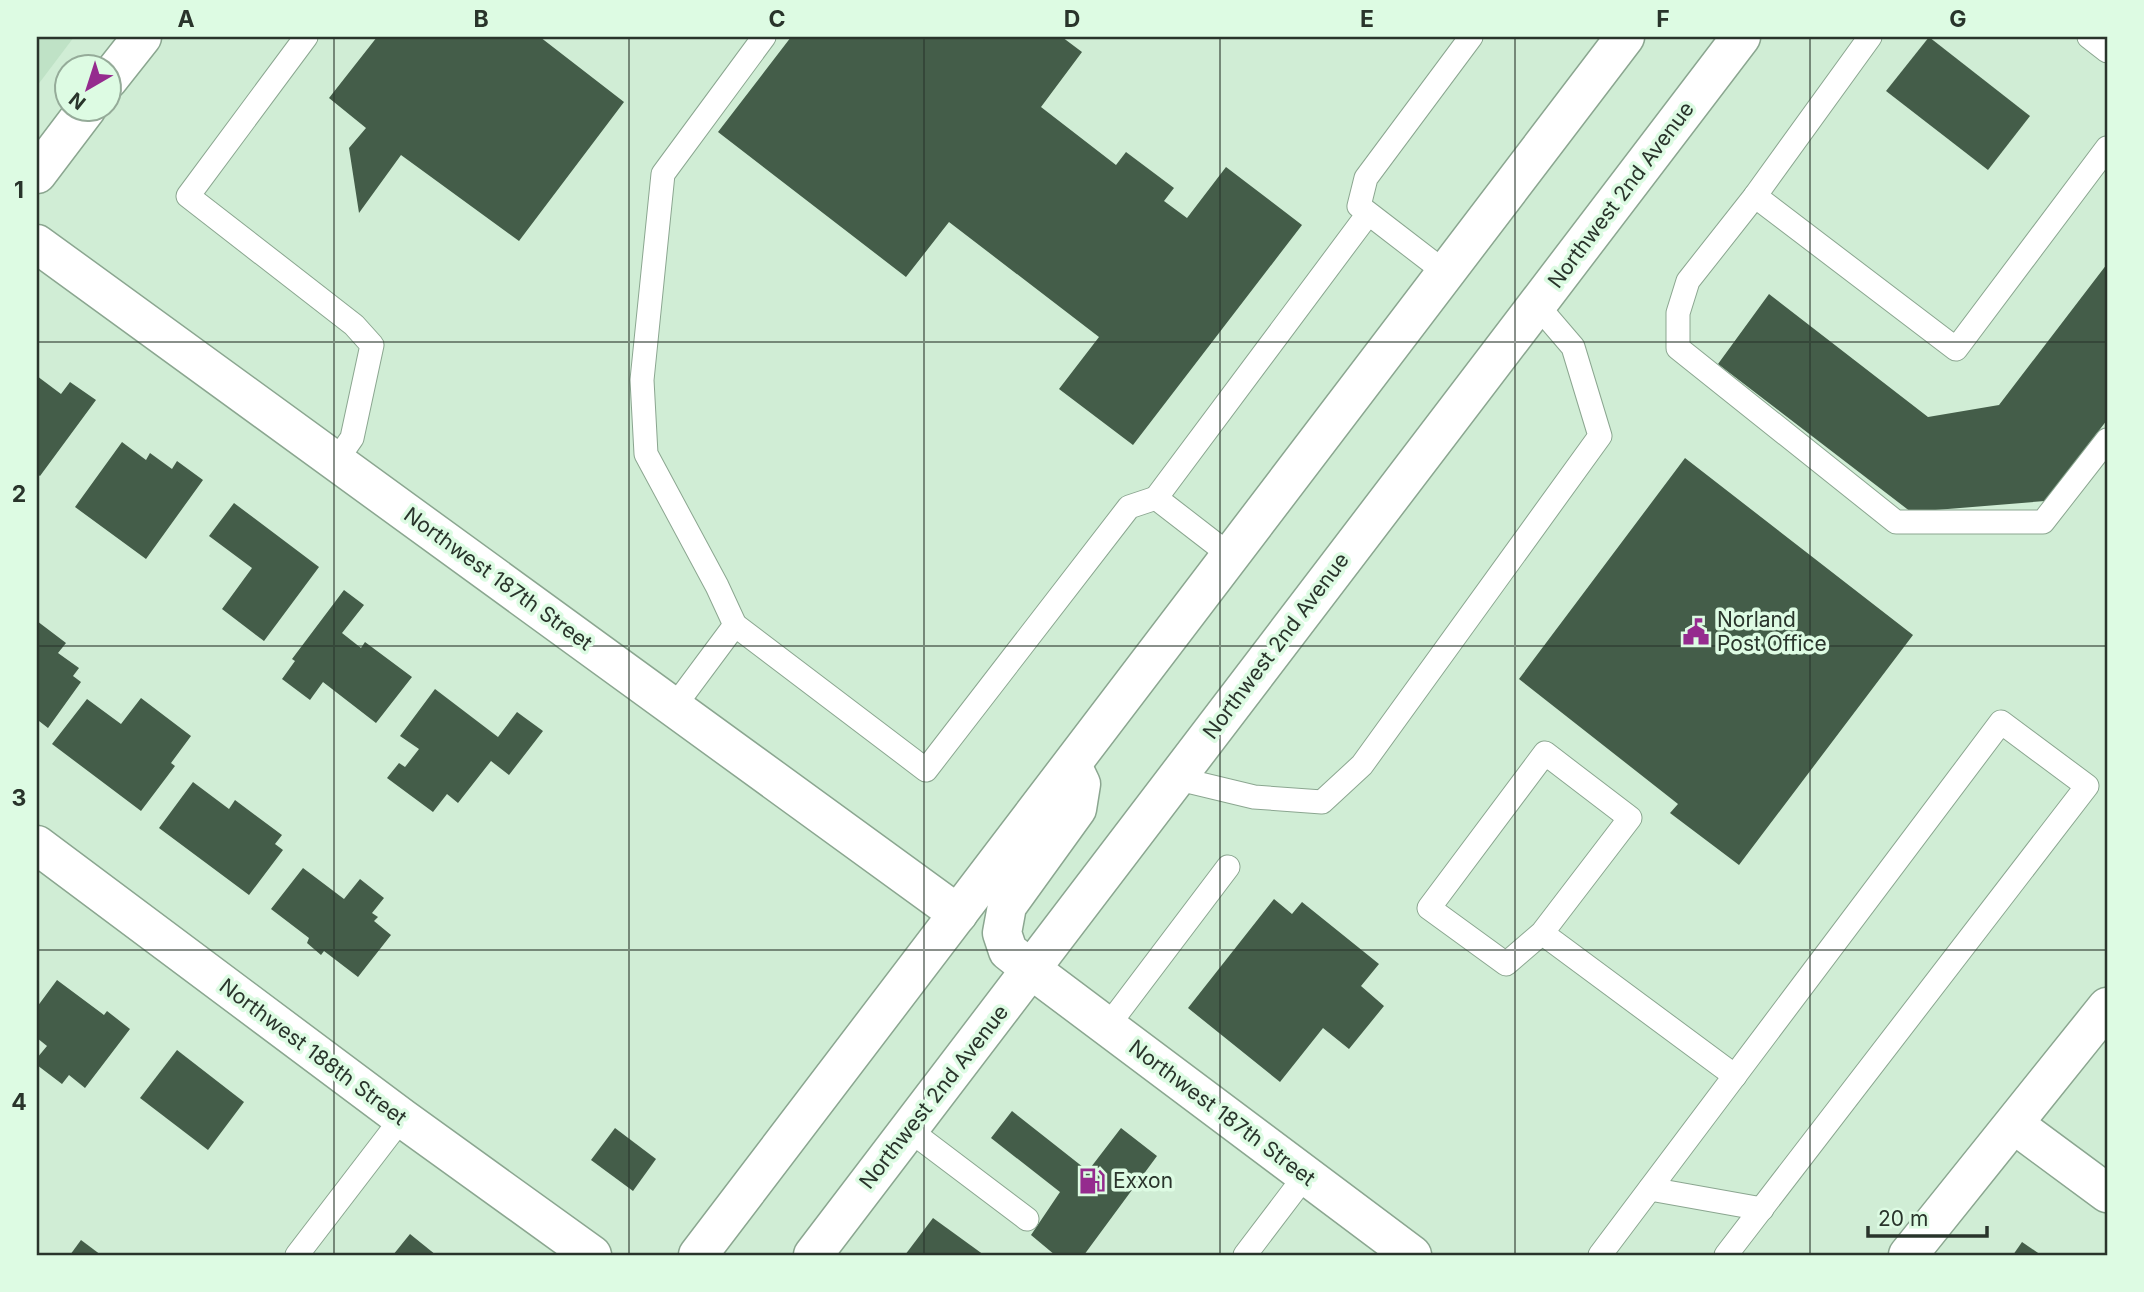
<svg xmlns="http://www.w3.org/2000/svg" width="2144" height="1292" font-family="Inter,sans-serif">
  <rect width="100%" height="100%" fill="#d0edd5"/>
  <polygon fill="#bfe2c6" points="37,37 74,37 37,86"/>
  <g fill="#445d49">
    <polygon points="377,37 540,37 624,102 519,241 401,155 359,213 349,148 366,128 329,98"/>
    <polygon points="791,37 1062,37 1082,52 1041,107 1116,165 1126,152 1174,188 1164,201 1187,218 1226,167 1302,225 1133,445 1059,389 1099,337 949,222 906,277 718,132"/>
    <polygon points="1929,37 2030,116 1988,170 1886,91"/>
    <polygon points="2107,264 2107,420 2045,501 1911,512 1718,364 1769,294 1928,417 1999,405"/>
    <polygon points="37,376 61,394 70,382 96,400 40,476 37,474"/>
    <polygon points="122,442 146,460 150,453 172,469 177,461 203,480 146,559 75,507"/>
    <polygon points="1685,458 1913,635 1739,865 1670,813 1678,804 1519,679"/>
    <polygon points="234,503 319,567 264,641 222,609 252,568 209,536"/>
    <polygon points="344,590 364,605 342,633 361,648 365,642 412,677 376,723 323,682 310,700 282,679 295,661 292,659"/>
    <polygon points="37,621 66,643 58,653 79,668 73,676 81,682 48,728 39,721 37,725"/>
    <polygon points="435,689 498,737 517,712 543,731 509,775 491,761 458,803 447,794 433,812 387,778 399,763 405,767 419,749 400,736"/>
    <polygon points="141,698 191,736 171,763 175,766 141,811 52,744 87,699 121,724"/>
    <polygon points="193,782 229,809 235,800 282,835 275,844 283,850 249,895 159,828"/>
    <polygon points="303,868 344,899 360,879 384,898 372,913 378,917 374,921 391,935 358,977 324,951 321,955 307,943 309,938 271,909"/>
    <polygon points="1274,899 1292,914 1302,902 1379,964 1361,986 1384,1006 1349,1049 1323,1028 1280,1082 1188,1008"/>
    <polygon points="57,980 104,1015 107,1011 130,1029 85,1088 69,1075 62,1084 37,1065 37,1058 47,1046 37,1038 37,1007"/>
    <polygon points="177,1050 244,1102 208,1150 140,1098"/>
    <polygon points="1012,1111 1088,1171 1121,1128 1157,1156 1084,1255 1055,1255 1031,1235 1060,1192 991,1138"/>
    <polygon points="615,1128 656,1159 633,1191 591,1160"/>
    <polygon points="933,1218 984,1255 905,1255"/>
    <polygon points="410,1234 436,1255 393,1255"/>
    <polygon points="81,1240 101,1255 70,1255"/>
    <polygon points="2022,1242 2041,1255 2013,1255"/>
  </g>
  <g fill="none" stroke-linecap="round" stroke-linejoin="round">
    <g stroke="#8ba690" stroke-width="25">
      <g id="lane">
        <polyline points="306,37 188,196 354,325 372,345 352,438 336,461"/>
        <polyline points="1870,37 1755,196 1688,281 1678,313 1678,348 1896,522 2043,522 2107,440"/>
        <polyline points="2089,37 2107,51"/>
        <polyline points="1755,196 1956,349 2107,148"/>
        <polyline points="1446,273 1359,206 1366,178 1471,37"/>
        <polyline points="1156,498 1368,214"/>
        <polyline points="735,625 926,770 1129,507 1156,498 1231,556"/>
        <polyline points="674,707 735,625 717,586 646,454 642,380 663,174 764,37"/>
        <polyline points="1175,778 1254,797 1322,802 1362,765 1600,436 1573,347 1537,305"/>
        <polyline points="1542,933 1630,818 1545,753 1429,908 1506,964 1542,933 1735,1076"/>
        <polyline points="1107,1027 1228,867"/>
        <polyline points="908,1129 1027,1219"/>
        <polyline points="1650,1189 1762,1209"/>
        <polyline points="297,1255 402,1118"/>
        <polyline points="1245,1255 1305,1176"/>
        <polyline points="1600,1255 2001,722 2087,786 1726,1255"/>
      </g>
    </g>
    <g stroke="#8ba690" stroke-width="41">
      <g id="street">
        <polyline points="108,80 142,37"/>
        <polyline points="37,174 87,108"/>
        <polyline points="37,244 958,914"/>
        <polyline points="1032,970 1412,1255"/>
        <polyline points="2015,1125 2107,1193"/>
        <polyline points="1908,1255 2107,1007"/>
      </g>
    </g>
    <g stroke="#8ba690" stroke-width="41">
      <polyline id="secondary" points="37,845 402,1118 592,1255"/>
    </g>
    <g stroke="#8ba690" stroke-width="41">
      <g id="primary">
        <polyline points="1032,970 1008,951 1002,933 1007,906 1077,809 1081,784 1072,765"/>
        <polyline points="698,1255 1625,37"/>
        <polyline points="813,1255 1741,37"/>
      </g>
    </g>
    <use href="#lane" stroke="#fff" stroke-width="23"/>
    <use href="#street" stroke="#fff" stroke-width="38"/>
    <use href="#secondary" stroke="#fff" stroke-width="38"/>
    <use href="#primary" stroke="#fff" stroke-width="38"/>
  </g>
  <path fill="none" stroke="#29342b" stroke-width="2" stroke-opacity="0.55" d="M334,37v1218M629,37v1218M924,37v1218M1220,37v1218M1515,37v1218M1810,37v1218M37,342h2070M37,646h2070M37,950h2070"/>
  <defs>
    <g id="civic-bare" transform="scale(2.1)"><path d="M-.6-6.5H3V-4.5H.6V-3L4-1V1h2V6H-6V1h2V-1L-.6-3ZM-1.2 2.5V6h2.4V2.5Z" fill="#952b8e" stroke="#ddfbe3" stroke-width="2.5" paint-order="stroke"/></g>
    <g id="fuel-bare" transform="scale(2.1)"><path d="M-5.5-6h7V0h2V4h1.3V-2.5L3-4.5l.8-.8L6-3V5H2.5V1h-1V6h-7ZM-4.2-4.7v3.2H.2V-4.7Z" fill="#952b8e" stroke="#ddfbe3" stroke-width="2.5" paint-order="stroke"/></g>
  </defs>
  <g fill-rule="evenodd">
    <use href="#civic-bare" x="1696" y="632"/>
    <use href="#fuel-bare" x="1092" y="1181"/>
  </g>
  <g text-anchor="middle" stroke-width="7" stroke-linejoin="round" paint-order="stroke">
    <g font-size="21" fill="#29342b" stroke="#ddfbe3">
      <text transform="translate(1621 195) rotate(-53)" y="7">Northwest 2nd Avenue</text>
      <text transform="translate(498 579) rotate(36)" y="7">Northwest 187th Street</text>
      <text transform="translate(1276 646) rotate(-53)" y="7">Northwest 2nd Avenue</text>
      <text transform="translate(313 1052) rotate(37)" y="7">Northwest 188th Street</text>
      <text transform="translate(934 1097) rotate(-52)" y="7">Northwest 2nd Avenue</text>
      <text transform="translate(1222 1113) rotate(37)" y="7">Northwest 187th Street</text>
    </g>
    <g font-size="21" fill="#29342b" stroke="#ddfbe3" text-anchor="start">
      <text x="1717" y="627">Norland<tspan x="1717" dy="24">Post Office</tspan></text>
      <text x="1113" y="1188">Exxon</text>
    </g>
  </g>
  <rect width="2144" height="1292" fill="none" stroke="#ddfbe3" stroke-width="77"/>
  <g transform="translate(88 88) rotate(219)"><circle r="33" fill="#ddfbe3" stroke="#95ab99" stroke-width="2"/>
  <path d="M0-5L12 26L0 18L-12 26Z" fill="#952b8e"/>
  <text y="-10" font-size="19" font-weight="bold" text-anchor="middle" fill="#29342b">N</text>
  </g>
  <path d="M1868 1226v10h119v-10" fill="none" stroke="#29342b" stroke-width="3.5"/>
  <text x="1878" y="1226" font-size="21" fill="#29342b" stroke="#ddfbe3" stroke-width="5" paint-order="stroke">20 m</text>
  <rect x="38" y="38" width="2068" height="1216" fill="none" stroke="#29342b" stroke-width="2.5"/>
  <g font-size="23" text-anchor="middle" font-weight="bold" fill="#29342b">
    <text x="186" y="27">A</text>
    <text x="481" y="27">B</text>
    <text x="777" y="27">C</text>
    <text x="1072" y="27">D</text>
    <text x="1367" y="27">E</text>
    <text x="1663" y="27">F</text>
    <text x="1958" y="27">G</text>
    <text x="19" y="198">1</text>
    <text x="19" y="502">2</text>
    <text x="19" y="806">3</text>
    <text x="19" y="1110">4</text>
  </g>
</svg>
